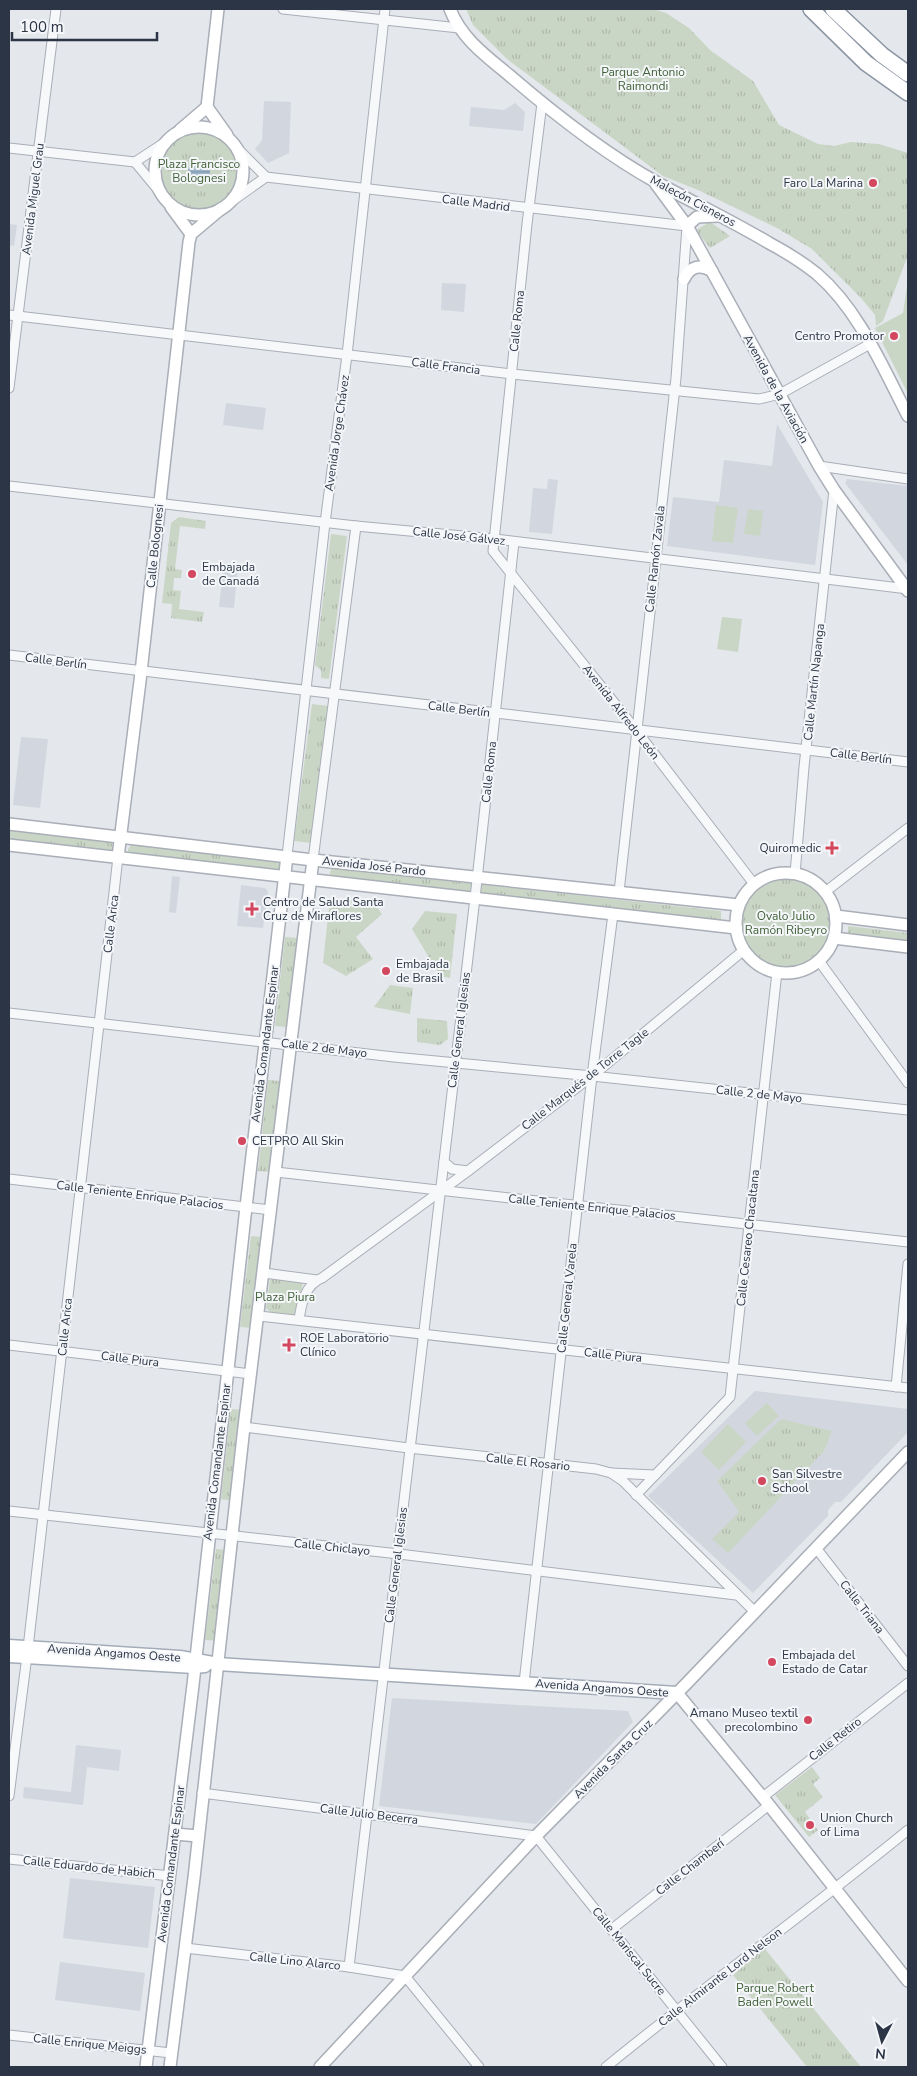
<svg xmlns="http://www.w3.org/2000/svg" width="917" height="2076" font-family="'Nunito Sans',sans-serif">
  <defs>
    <pattern id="grass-tufts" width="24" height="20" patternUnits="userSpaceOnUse" patternTransform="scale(1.25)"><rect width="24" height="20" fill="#cad6c5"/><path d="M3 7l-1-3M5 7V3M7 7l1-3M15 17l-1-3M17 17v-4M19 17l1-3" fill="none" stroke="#aeb8ab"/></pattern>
    <pattern id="water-rules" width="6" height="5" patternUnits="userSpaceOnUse" patternTransform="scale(1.25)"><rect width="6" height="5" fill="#9eb6cd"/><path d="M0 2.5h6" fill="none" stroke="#8195a8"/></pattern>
  </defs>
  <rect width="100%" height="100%" fill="#e4e7ec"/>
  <g fill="#d2d6de">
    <polygon points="264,101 291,102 289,153 268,163 255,149 262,140"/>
    <polygon points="515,103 525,112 523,131 469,126 471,107 504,110"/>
    <polygon points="9,224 17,225 14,246 9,245"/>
    <polygon points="442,283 466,284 464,312 441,310"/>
    <polygon points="226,403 266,408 263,430 223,425"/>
    <polygon points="777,424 823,502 815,565 667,546 673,497 719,502 724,460 772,466"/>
    <polygon points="548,479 558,480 552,534 529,532 533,488 547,489"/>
    <polygon points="847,479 908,486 908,565 845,483"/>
    <polygon points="224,563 238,565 234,608 219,607"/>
    <polygon points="21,737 48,739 40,808 13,805"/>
    <polygon points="172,876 180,877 176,913 169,912"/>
    <polygon points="241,885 265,888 268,891 263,928 237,926"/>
    <polygon points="755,1391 908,1409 908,1432 841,1502 835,1502 828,1510 828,1516 753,1593 648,1496"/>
    <polygon points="392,1698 628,1711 633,1722 536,1824 379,1806"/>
    <polygon points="76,1745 121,1750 119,1771 87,1767 83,1805 23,1798 24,1787 71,1792"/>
    <polygon points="70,1878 155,1887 148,1948 63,1938"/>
    <polygon points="60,1962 145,1973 140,2011 55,2000"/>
  </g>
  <g fill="url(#grass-tufts)">
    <polygon points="466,9 653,9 666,13 689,28 710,50 753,81 779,125 818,144 834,146 851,142 879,144 908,153 908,255 883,321 876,326 875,315 861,298 812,249 777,228 698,190 663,176 507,59 473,25"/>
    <circle cx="199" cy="171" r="39"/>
    <polygon points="710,222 730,236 710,248 696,230"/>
    <polygon points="179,517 206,521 205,529 180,526 175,569 182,570 181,578 174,578 173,590 181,591 179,609 204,612 202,622 171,618 172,604 162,603 171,523"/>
    <polygon points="331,534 347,536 329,679 321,678 321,670 315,665"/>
    <polygon points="312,704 328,706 311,843 294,841"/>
    <polygon points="9,830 111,842 114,849 113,853 9,843"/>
    <polygon points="132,844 277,860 280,866 279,871 128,853 128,849"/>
    <polygon points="331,868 721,911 721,921 329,879"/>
    <circle cx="786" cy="923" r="46"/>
    <polygon points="330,898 373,901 382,914 356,937 373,959 346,976 323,963"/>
    <polygon points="425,911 457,914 450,978 440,976 412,929"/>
    <polygon points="848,926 908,933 908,947 848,941"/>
    <polygon points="285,937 297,938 287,1027 275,1026"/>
    <polygon points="390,985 413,988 410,1014 374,1007"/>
    <polygon points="417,1018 447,1021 448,1039 440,1045 417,1042"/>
    <polygon points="268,1080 280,1081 270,1172 258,1171"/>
    <polygon points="251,1236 263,1237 253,1328 240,1327"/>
    <polygon points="274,1277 303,1280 299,1317 272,1314 266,1308 270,1280"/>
    <polygon points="231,1409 244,1410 233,1501 221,1499"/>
    <polygon points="781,1419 832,1431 824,1451 728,1553 712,1539 739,1512 717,1481"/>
    <polygon points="216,1549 228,1550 218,1641 205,1640"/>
    <polygon points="812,1767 820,1778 813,1784 823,1797 805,1812 818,1830 809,1837 775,1795"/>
    <polygon points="765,1949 861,2067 807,2067 733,1975"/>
  </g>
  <g fill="#cad6c5">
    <polygon points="908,279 908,394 875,328 903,313"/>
    <polygon points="716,505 738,508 733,543 712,541"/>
    <polygon points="748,509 763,511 760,536 744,534"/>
    <polygon points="722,617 742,619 738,652 717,649"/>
    <polygon points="767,1403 779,1416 757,1436 745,1423"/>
    <polygon points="728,1424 746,1442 719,1470 701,1452"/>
  </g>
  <circle fill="url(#water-rules)" cx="199" cy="171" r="11"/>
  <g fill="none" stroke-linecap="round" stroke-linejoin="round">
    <g stroke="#a9aeb7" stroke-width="11">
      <g id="street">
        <polyline points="283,9 459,28"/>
        <polyline points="542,103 527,224 493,551 636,730 754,884"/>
        <polyline points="235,146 266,177 687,226 676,378 619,892"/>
        <polyline points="9,148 135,162 167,141"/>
        <polyline points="135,162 163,196"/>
        <polyline points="228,204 266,177"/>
        <polyline points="9,315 512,374 759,399 780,394 870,344"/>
        <polyline points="9,388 56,9"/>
        <polyline points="819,466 908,479"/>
        <polyline points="9,486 356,526 495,539 908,589"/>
        <polyline points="9,655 908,762"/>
        <polyline points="287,856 325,523 347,355 385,9"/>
        <polyline points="313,860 356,526"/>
        <polyline points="795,874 804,767 834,490"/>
        <polyline points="825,892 908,828"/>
        <polyline points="819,961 908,1083"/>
        <polyline points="9,1013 394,1057 592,1076 908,1110"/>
        <polyline points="444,1162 452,1169 468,1171"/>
        <polyline points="276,1172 908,1242"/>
        <polyline points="9,1179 271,1210"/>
        <polyline points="264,1273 317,1280"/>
        <polyline points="259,1316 908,1388"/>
        <path d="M299,1320c2,-15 6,-36 23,-42l146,-107 124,-95 152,-126"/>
        <polyline points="9,1345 251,1374"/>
        <polyline points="896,1387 908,1264"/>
        <polyline points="244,1427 409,1448 596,1469 611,1473 623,1481 755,1612"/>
        <polyline points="611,1473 655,1475"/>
        <polyline points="636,1495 730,1397 777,972"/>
        <polyline points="9,1511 399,1554 736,1595"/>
        <polyline points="816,1548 908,1666"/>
        <polyline points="524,1683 592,1076 613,914"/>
        <polyline points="202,1793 536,1836 722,2067"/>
        <polyline points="9,1796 28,1648 118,857"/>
        <polyline points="763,1797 908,1683"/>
        <polyline points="9,1859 170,1876"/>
        <polyline points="612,1929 769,1805"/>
        <polyline points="185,1948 349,1967 405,1976 479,2067"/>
        <polyline points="349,1967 475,898 514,542"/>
        <polyline points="9,2035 171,2053"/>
        <path d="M606,2067c99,-81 203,-156 302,-237"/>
      </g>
    </g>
    <g stroke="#a9aeb7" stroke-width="14">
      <g id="secondary">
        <polyline points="218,9 207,107 227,135"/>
        <path d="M450,9c11,29 36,47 59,66 43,37 98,80 147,107 38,21 76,39 113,61 17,9 33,19 48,31 42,36 66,94 91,142"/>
        <circle cx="199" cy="171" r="44"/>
        <polyline points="180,130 207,107"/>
        <polyline points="656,184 687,226 819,466 834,490 908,591"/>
        <polyline points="171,207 191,234"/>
        <polyline points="687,226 697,217 718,216"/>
        <path d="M684,279c6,-13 16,-15 28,-8"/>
        <polyline points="9,824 313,860 739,905"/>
        <polyline points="9,845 736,928"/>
        <polyline points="118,857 140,681 189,242 191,234 222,208"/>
        <circle cx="786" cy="923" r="50"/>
        <polyline points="836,916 908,925"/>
        <polyline points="834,938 908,947"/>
        <polyline points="677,1693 769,1805 908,1981"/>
        <polyline points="175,1834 198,1836"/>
        <polyline points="146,2067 193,1685 246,1207 287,856"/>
        <polyline points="170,2067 194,1878 244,1427 313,860"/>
        <polyline points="320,2067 536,1836 687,1683 908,1452"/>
      </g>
    </g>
    <g stroke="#a3acb8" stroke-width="15">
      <g id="primary">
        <polyline points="9,1646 180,1657 218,1664 677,1693"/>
        <polyline points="9,1656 194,1667 205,1666"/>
      </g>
    </g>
    <g stroke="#8b95a3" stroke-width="18">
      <g id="highway">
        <polyline points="811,9 866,63 908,93"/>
        <polyline points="833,9 882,55 908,74"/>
      </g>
    </g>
    <use href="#street" stroke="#f7f8fa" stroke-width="9"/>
    <use href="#secondary" stroke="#fff" stroke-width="11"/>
    <use href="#primary" stroke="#fff" stroke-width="12"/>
    <use href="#highway" stroke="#fff" stroke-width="15"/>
  </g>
  <g fill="#d3475f" stroke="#f4f6f9" stroke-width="2">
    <circle cx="873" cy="183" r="5"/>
    <circle cx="894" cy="336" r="5"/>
    <circle cx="192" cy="574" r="5"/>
    <path d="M829.5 840.5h5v5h5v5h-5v5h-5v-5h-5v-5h5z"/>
    <path d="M249.5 901.5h5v5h5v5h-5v5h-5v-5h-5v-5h5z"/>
    <circle cx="386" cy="971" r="5"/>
    <circle cx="242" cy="1141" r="5"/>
    <path d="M286.5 1337.5h5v5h5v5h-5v5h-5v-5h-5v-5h5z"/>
    <circle cx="762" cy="1481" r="5"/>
    <circle cx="772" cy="1662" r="5"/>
    <circle cx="808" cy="1720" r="5"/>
    <circle cx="810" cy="1825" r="5"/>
  </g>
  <g text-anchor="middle" stroke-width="4" stroke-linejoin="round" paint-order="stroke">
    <g font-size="12" fill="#406137" stroke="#f4f6f9">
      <text x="643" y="76">Parque Antonio<tspan x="643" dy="14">Raimondi</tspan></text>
      <text x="199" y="168">Plaza Francisco<tspan x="199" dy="14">Bolognesi</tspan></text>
      <text x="786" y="920">Ovalo Julio<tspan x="786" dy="14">Ramón Ribeyro</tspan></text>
      <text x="285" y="1301">Plaza Piura</text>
      <text x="775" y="1992">Parque Robert<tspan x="775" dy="14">Baden Powell</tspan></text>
    </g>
    <g font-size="12" fill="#2b3545" stroke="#f4f6f9" text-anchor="start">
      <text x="863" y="187" text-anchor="end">Faro La Marina</text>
      <text x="884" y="340" text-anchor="end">Centro Promotor</text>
      <text x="202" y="571">Embajada<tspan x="202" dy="14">de Canadá</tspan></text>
      <text x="821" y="852" text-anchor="end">Quiromedic</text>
      <text x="263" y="906">Centro de Salud Santa<tspan x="263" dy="14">Cruz de Miraflores</tspan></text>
      <text x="396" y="968">Embajada<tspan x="396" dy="14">de Brasil</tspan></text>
      <text x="252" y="1145">CETPRO All Skin</text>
      <text x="300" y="1342">ROE Laboratorio<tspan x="300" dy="14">Clínico</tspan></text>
      <text x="772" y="1478">San Silvestre<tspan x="772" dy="14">School</tspan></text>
      <text x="782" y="1659">Embajada del<tspan x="782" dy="14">Estado de Catar</tspan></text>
      <text x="798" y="1717" text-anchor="end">Amano Museo textil<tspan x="798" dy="14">precolombino</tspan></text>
      <text x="820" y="1822">Union Church<tspan x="820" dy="14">of Lima</tspan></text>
    </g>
    <g font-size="12" fill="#2b3545" stroke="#f4f6f9">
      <text transform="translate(33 199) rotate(-83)" y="4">Avenida Miguel Grau</text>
      <text transform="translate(693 201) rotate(28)" y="4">Malecón Cisneros</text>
      <text transform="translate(476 203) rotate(7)" y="4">Calle Madrid</text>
      <text transform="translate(517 321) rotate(-84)" y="4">Calle Roma</text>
      <text transform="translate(446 366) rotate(7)" y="4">Calle Francia</text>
      <text transform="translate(776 389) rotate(61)" y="4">Avenida de la Aviación</text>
      <text transform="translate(337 433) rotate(-82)" y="4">Avenida Jorge Chávez</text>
      <text transform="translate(459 536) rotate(6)" y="4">Calle José Gálvez</text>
      <text transform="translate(155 546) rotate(-84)" y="4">Calle Bolognesi</text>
      <text transform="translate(655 559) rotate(-84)" y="4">Calle Ramón Zavala</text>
      <text transform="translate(56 661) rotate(7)" y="4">Calle Berlín</text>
      <text transform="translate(814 682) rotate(-84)" y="4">Calle Martín Napanga</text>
      <text transform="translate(459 709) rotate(7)" y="4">Calle Berlín</text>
      <text transform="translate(621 712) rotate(52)" y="4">Avenida Alfredo León</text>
      <text transform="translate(861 756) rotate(7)" y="4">Calle Berlín</text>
      <text transform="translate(489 772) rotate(-84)" y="4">Calle Roma</text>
      <text transform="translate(374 866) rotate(6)" y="4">Avenida José Pardo</text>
      <text transform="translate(111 924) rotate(-83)" y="4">Calle Arica</text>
      <text transform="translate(459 1030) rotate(-83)" y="4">Calle General Iglesias</text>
      <text transform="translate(265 1044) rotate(-83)" y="4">Avenida Comandante Espinar</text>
      <text transform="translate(324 1048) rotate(7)" y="4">Calle 2 de Mayo</text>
      <text transform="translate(585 1079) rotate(-38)" y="4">Calle Marqués de Torre Tagle</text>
      <text transform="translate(759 1094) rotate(6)" y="4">Calle 2 de Mayo</text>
      <text transform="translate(140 1195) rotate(7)" y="4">Calle Teniente Enrique Palacios</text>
      <text transform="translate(592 1207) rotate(6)" y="4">Calle Teniente Enrique Palacios</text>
      <text transform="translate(748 1238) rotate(-84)" y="4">Calle Cesareo Chacaltana</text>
      <text transform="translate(567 1298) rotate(-84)" y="4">Calle General Varela</text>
      <text transform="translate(65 1327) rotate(-84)" y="4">Calle Arica</text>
      <text transform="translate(613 1355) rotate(6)" y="4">Calle Piura</text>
      <text transform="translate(130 1359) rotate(7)" y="4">Calle Piura</text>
      <text transform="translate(217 1462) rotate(-83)" y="4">Avenida Comandante Espinar</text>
      <text transform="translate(528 1462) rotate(6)" y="4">Calle El Rosario</text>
      <text transform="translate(332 1547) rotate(6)" y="4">Calle Chiclayo</text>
      <text transform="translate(396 1565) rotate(-83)" y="4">Calle General Iglesias</text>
      <text transform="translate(862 1607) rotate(52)" y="4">Calle Triana</text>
      <text transform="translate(114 1653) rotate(4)" y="4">Avenida Angamos Oeste</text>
      <text transform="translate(602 1688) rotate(4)" y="4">Avenida Angamos Oeste</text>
      <text transform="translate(835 1739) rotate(-38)" y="4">Calle Retiro</text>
      <text transform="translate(613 1759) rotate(-45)" y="4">Avenida Santa Cruz</text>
      <text transform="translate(369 1814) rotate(7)" y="4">Calle Julio Becerra</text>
      <text transform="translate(171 1864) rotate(-83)" y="4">Avenida Comandante Espinar</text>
      <text transform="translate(89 1867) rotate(6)" y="4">Calle Eduardo de Habich</text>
      <text transform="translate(690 1867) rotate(-38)" y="4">Calle Chamberí</text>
      <text transform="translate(629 1951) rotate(51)" y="4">Calle Mariscal Sucre</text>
      <text transform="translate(295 1961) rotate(6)" y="4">Calle Lino Alarco</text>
      <text transform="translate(720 1977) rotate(-38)" y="4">Calle Almirante Lord Nelson</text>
      <text transform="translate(90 2044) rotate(6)" y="4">Calle Enrique Meiggs</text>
    </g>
  </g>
  <rect width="917" height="2076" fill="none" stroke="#2b3545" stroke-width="20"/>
  <g transform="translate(882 2041) rotate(186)" stroke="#f4f6f9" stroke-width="4" paint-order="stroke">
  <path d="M0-4L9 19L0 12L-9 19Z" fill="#2b3545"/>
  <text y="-8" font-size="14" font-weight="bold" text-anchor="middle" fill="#2b3545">N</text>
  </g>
  <path d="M12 32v8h145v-8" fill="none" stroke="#2b3545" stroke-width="2.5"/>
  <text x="20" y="32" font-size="15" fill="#2b3545" stroke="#f4f6f9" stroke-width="4" paint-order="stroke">100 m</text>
</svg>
